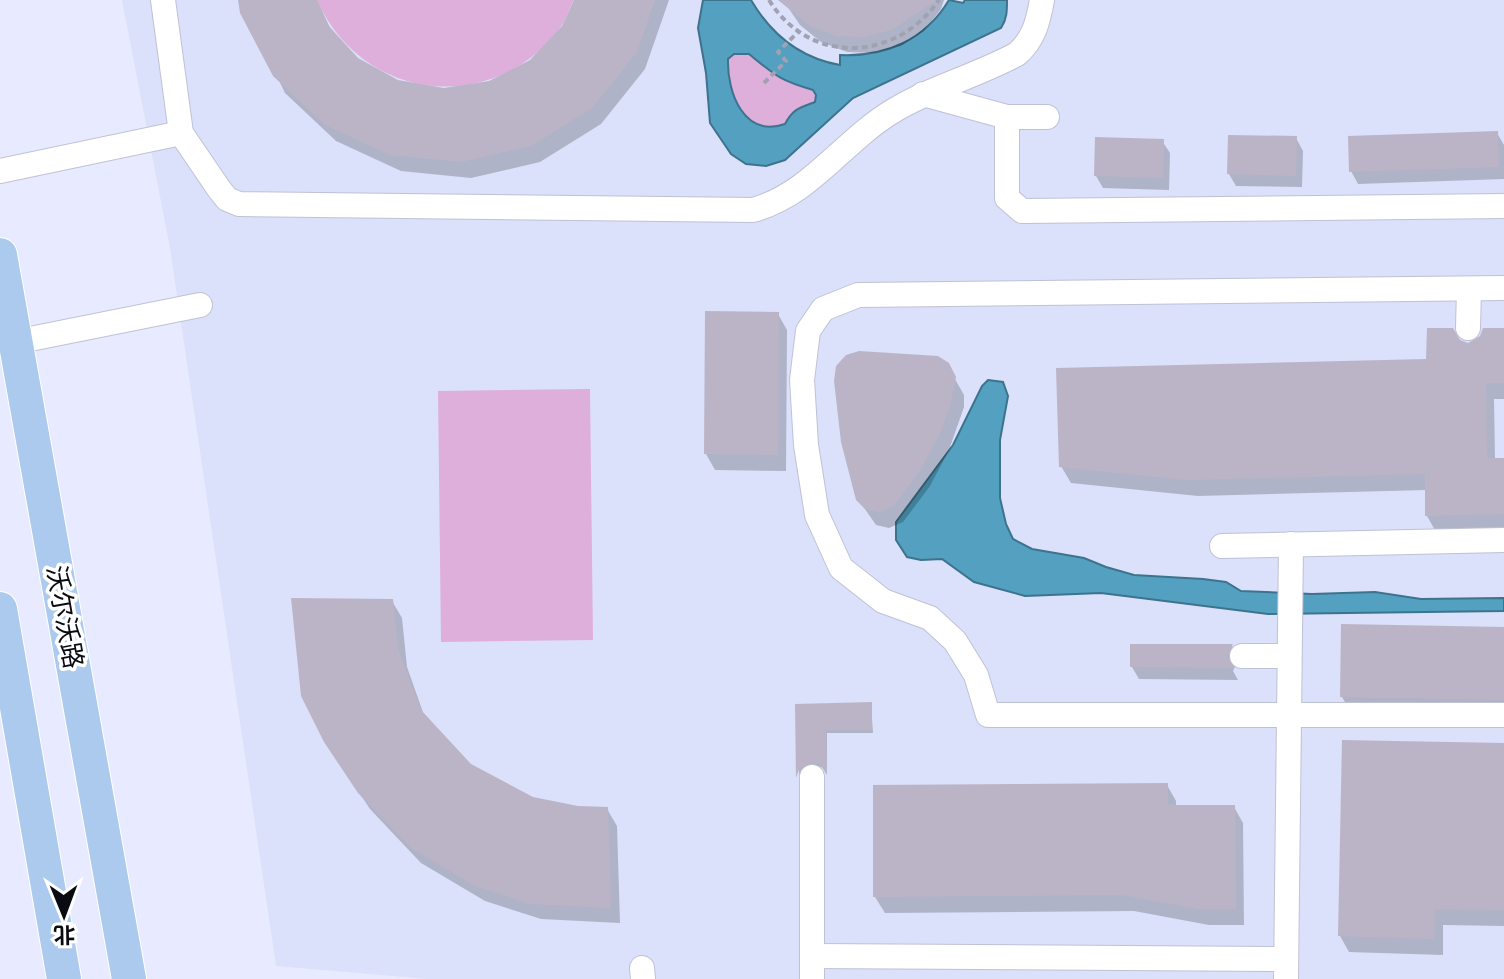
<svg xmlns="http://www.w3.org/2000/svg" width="1504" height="979" font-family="'Fira Sans','Noto Sans SC',sans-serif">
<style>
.built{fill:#dbe0fb}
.green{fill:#ddafda}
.water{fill:#53a0c1;stroke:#3d738c;stroke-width:2;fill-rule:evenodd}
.shadow{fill:#0003}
.building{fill:#bbb4c7}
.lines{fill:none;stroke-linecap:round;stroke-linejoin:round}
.minor-casing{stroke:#bfc2d5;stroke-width:26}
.highway-casing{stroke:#fff;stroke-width:36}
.path{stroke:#a0a2b2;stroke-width:4;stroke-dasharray:6 4;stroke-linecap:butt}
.minor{stroke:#fff;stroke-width:24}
.highway{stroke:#accaed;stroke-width:34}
.labels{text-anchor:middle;stroke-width:7;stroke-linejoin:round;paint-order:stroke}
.street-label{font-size:26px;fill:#0a0b11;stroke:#fff}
</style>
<rect width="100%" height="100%" fill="#e8ebff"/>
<path class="built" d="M 122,0 L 1504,0 L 1504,979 L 428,979 L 276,966 L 170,248 Z"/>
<g class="green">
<path d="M 317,0 L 574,0 C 569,9 566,20 560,28 C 493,117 362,102 317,0 Z"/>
<path d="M 733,54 L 749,54 C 776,76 778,80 813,90 L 816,95 L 815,102 L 791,113 L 785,124 C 743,138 727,93 728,59 Z"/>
<path d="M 590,389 L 593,640 L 441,642 L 438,391 Z"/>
</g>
<g class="water">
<path d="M 703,0 L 751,0 C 771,34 800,58 840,65 L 840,55 C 886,57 925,40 949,0 L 963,3 L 965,0 L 1007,0 C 1007,11 1007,19 1001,28 L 853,98 L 785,160 L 766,166 L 746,164 L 731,154 L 710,123 L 706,73 L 698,28 ZM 734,54 L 749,54 C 776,76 779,80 813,90 L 816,95 L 815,102 C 799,108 793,109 785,124 C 744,138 727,93 728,59 Z"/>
<path d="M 988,380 L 1003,382 L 1008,396 L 1000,440 L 1000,498 L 1006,524 L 1013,539 L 1032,549 L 1084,558 L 1106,567 L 1134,575 L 1203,579 L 1226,582 L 1241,591 L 1312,594 L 1375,592 L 1421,599 L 1504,598 L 1504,611 L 1268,614 L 1101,593 L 1025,596 L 974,582 L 942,559 L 921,560 L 907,557 L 896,540 L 896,522 L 953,445 L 982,386 Z"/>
</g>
<g class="shadow">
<path d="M 240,0 L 317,0 L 331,30 L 357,59 L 398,82 L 444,90 L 490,83 L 531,61 L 563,27 L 576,0 L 669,0 L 645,69 L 601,124 L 540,162 L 471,178 L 401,171 L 336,141 L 285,93 Z"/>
<path d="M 783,0 L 944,0 L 941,9 L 924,31 L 901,46 L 874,53 L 847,52 L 821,42 L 800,25 Z"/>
<path d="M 1497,133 L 1504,145 L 1504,179 L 1358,184 L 1351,171 Z"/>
<path d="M 1296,138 L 1303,151 L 1302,187 L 1236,186 L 1229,174 Z"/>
<path d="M 1162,141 L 1170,153 L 1169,190 L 1103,188 L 1096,176 Z"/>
<path d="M 778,314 L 787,330 L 786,471 L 715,470 L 706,454 Z"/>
<path d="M 1504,330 L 1504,399 L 1494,399 L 1495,460 L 1504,460 L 1504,530 L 1436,532 L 1427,516 L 1427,490 L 1198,496 L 1071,483 L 1061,466 L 1428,361 L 1459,342 L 1469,345 Z"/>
<path d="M 947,365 L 964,395 L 964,407 L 949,450 L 930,486 L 903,522 L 889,528 L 876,525 L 858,499 Z"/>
<path d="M 392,601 L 402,618 L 407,667 L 425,718 L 470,765 L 532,799 L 578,808 L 607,809 L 617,826 L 620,923 L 541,919 L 485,901 L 421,863 L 370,809 L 337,759 Z"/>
<path d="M 1504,629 L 1504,713 L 1349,709 L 1342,697 Z"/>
<path d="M 1232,646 L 1239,658 L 1233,671 L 1238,680 L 1139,679 L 1132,667 Z"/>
<path d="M 871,705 L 873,733 L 827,733 L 827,773 L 824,768 L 814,765 L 801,772 L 799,777 L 797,706 Z"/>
<path d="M 1504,745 L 1504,926 L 1443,925 L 1443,955 L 1349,952 L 1340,936 Z"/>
<path d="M 1167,785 L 1176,801 L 1176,807 L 1234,807 L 1243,823 L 1244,925 L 1209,925 L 1134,911 L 885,913 L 875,897 Z"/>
</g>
<g class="building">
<path d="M 238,0 L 317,0 L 327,24 L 358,58 L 398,80 L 444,88 L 489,81 L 530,60 L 562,26 L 574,0 L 655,0 L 637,52 L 592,108 L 531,146 L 461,162 L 390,155 L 325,125 L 273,76 L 240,13 Z"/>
<path d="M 778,0 L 937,0 L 891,30 L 864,37 L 836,36 L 810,26 Z"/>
<path d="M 1498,131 L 1499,167 L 1349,172 L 1348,136 Z"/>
<path d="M 1228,135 L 1297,136 L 1296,176 L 1227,174 Z"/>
<path d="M 1095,137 L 1164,139 L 1163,178 L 1094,176 Z"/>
<path d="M 705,311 L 779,312 L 778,455 L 704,454 Z"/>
<path d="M 1427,328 L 1453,328 L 1460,340 L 1468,343 L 1480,336 L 1483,328 L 1504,328 L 1504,383 L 1486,383 L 1487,458 L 1504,458 L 1504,514 L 1425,516 L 1425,474 L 1187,480 L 1059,467 L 1056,368 L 1426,359 Z"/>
<path d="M 859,351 L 938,356 L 949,363 L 956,377 L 950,407 L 940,433 L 921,469 L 894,506 L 879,512 L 865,509 L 856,500 L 841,442 L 834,381 L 836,366 L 846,355 Z"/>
<path d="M 291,598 L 393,599 L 398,649 L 421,710 L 471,764 L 533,797 L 578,806 L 608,807 L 611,908 L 530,904 L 473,885 L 410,847 L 358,793 L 324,742 L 301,696 Z"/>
<path d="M 1341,624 L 1504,627 L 1504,700 L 1340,697 Z"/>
<path d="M 1130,644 L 1233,644 L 1227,657 L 1234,668 L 1130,667 Z"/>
<path d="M 872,702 L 872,730 L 826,730 L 827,775 L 820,764 L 811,762 L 799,769 L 796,778 L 795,704 Z"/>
<path d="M 1342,740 L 1504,743 L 1504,910 L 1435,909 L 1434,939 L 1338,936 Z"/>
<path d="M 1168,783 L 1168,805 L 1235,805 L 1236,909 L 1198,909 L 1123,895 L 873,897 L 873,785 Z"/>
</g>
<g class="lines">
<defs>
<g id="minor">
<path d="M 163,0 L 181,133 L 219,189 L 227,199 L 239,204 L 753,210 C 811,194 843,141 893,111 C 932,87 977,76 1017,54 C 1034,39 1038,22 1042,0"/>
<path d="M 923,94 L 1007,117 L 1007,198 L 1022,211 L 1504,206"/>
<path d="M 1007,117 L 1047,117"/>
<path d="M 0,171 L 181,133"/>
<path d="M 1504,288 L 858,295 L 823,309 L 808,331 L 802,380 L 806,445 L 817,515 L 841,568 L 883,601 L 930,618 L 955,641 L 976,675 L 988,715 L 1504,715"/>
<path d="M 1468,328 L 1469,289"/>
<path d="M 15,342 L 200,305"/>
<path d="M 1222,546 L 1504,540"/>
<path d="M 1242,656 L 1289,656"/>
<path d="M 812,777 L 812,979"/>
<path d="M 812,956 L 1286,959"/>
<path d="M 642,968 L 643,979"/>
<path d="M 1286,979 L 1291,544"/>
</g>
<g id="highway">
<path d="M 0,255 L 129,979"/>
<path d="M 0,609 L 64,979"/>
</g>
</defs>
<use href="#minor" class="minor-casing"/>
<use href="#highway" class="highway-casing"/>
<g class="path">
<path d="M 769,0 C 810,66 896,62 939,0"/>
<path d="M 764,83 L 786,61 L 778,52 L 798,32"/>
</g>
<use href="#minor" class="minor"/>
<use href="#highway" class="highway"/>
</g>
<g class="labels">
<g class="street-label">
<text transform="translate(65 617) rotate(80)" y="9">沃尔沃路</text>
</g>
</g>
<g transform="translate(64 915) rotate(179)" stroke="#ffffff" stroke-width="6" paint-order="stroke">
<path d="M0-6L14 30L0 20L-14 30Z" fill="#0a0b11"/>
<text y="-12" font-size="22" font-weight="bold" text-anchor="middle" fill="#0a0b11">北</text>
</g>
</svg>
